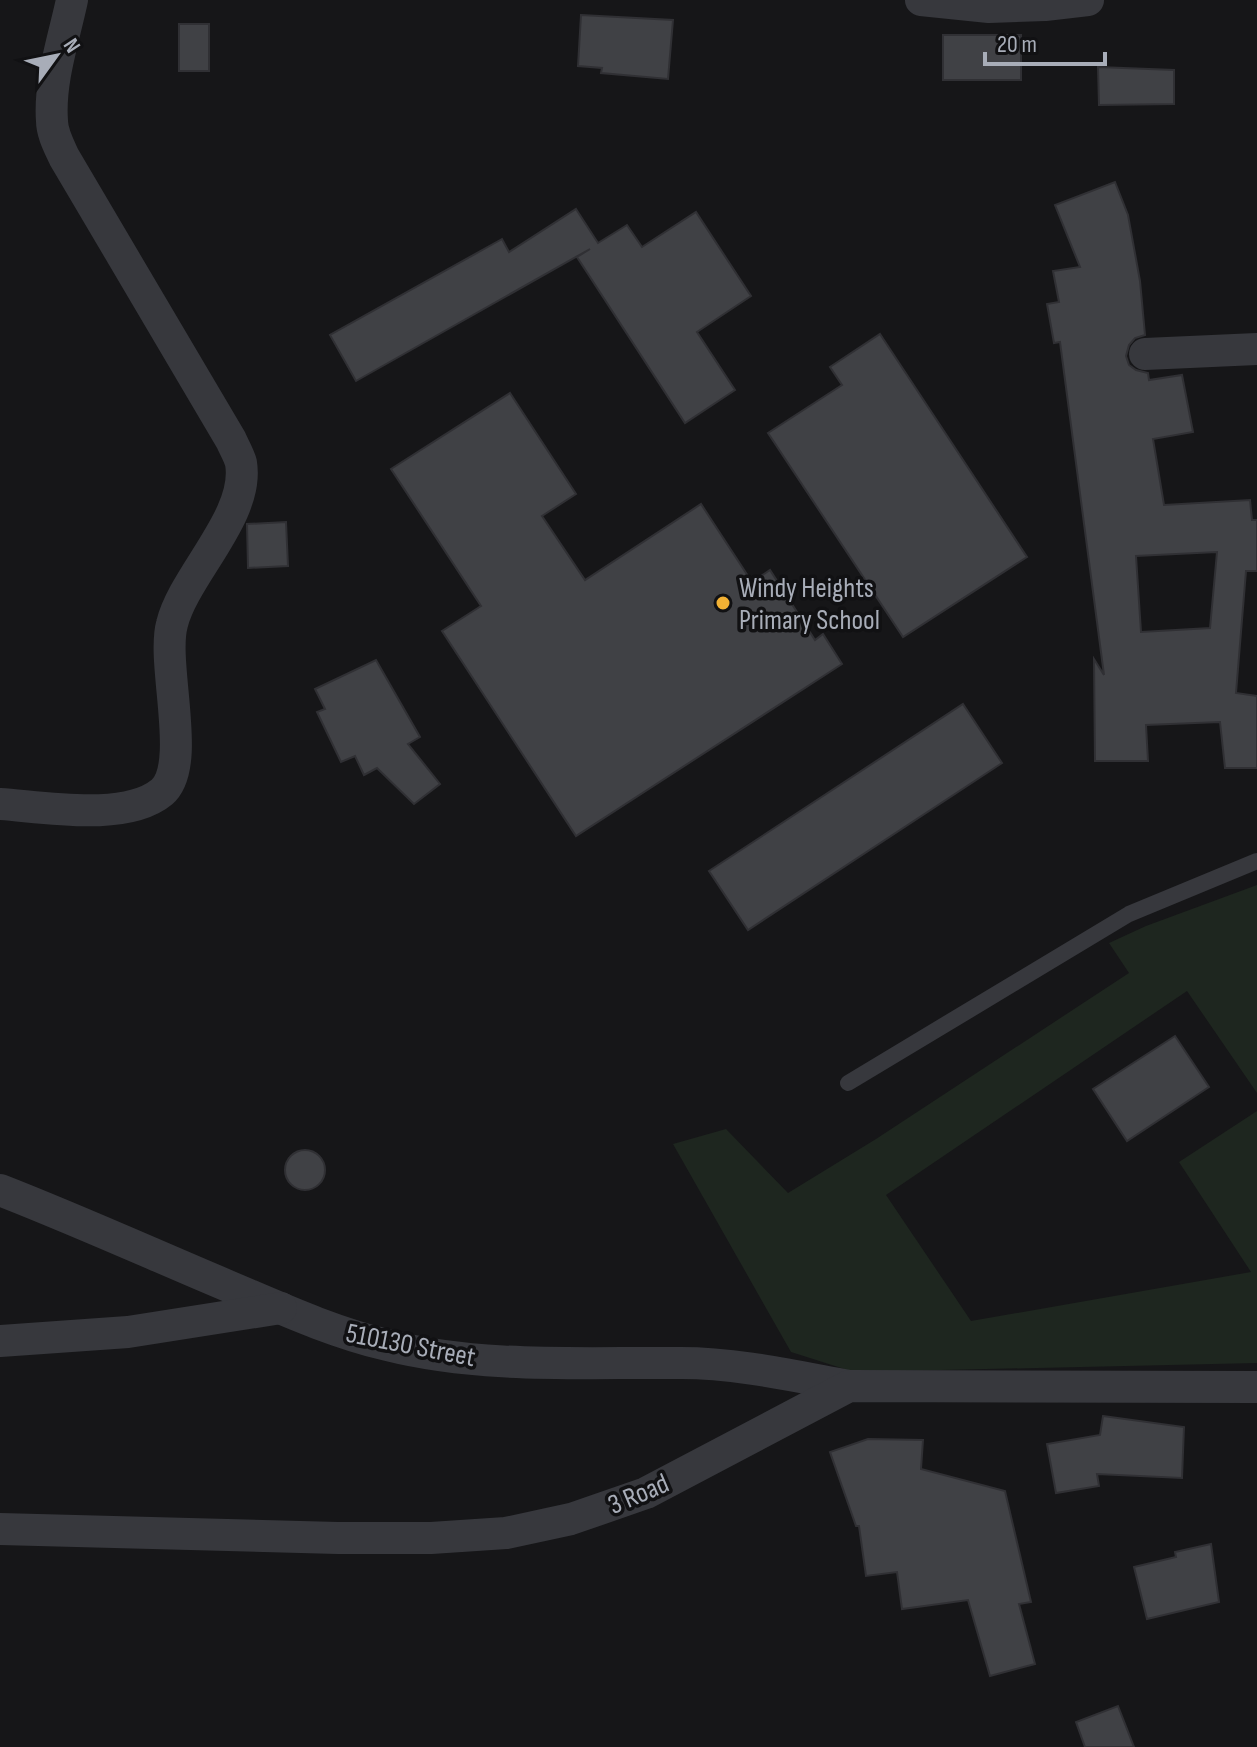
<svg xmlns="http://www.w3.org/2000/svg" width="1257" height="1747" font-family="'Sofia Sans Condensed',sans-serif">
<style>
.green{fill:#1e261f}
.building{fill:#404145;stroke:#303034;stroke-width:2;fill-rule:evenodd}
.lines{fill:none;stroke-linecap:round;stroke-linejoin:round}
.service{stroke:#37383d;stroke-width:16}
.minor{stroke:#37383d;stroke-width:32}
.poi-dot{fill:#f2b134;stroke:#111113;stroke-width:3}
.labels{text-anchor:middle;stroke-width:7;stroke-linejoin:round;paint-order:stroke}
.poi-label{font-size:28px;fill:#a8adb8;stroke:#111113;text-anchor:start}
.street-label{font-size:28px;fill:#a8adb8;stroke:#111113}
</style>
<rect width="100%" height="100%" fill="#161618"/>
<path class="green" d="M 1257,885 L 1257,1093 L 1187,991 L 886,1195 L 971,1321 L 1251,1272 L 1179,1162 L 1257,1111 L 1257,1363 L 854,1372 L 791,1352 L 673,1144 L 726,1129 L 788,1193 L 876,1139 L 1129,973 L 1109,943 L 1146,926 Z"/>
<g class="building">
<path d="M 581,15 L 673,20 L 668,79 L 601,73 L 602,68 L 578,66 Z"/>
<rect x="179" y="24" width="30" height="47"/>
<rect x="943" y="35" width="78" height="45"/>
<path d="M 1098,67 L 1174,70 L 1174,104 L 1099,105 Z"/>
<path d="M 1115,182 L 1128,215 L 1140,281 L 1145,335 L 1135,338 L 1129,345 L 1126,356 L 1129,365 L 1136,370 L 1148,373 L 1149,380 L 1182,375 L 1193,432 L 1153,439 L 1164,505 L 1250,500 L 1252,520 L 1257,520 L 1257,571 L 1246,571 L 1236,693 L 1257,696 L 1257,768 L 1225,768 L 1220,722 L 1146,725 L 1148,761 L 1095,761 L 1094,659 L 1104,675 L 1060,342 L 1054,343 L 1047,304 L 1059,302 L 1053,271 L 1080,267 L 1055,205 ZM 1217,552 L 1210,628 L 1141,632 L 1136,556 Z"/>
<path d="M 576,209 L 598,243 L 627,225 L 642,247 L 696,212 L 751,296 L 697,332 L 735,390 L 685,423 L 577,257 L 590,249 L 356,381 L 330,335 L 502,239 L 509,252 Z"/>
<path d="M 880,334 L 1027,557 L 903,637 L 768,433 L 842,385 L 830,367 Z"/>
<path d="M 510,393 L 576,494 L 542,516 L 585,580 L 701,504 L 752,582 L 770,570 L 815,640 L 823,634 L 842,664 L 576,836 L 442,631 L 481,606 L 391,469 Z"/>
<path d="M 286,522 L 288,566 L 248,568 L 247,524 Z"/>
<path d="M 376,660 L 420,737 L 408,744 L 440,784 L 414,804 L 377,768 L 364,775 L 355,756 L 341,762 L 317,712 L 325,709 L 315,689 Z"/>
<path d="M 963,704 L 1002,763 L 748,930 L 709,871 Z"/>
<path d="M 1175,1036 L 1209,1087 L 1127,1141 L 1093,1089 Z"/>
<circle cx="305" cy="1170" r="20"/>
<path d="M 1103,1416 L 1184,1427 L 1182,1478 L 1097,1474 L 1099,1486 L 1056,1493 L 1047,1444 L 1100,1435 Z"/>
<path d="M 868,1439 L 923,1440 L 921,1469 L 1005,1491 L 1031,1602 L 1019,1604 L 1035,1664 L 990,1676 L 968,1600 L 902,1609 L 897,1572 L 866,1576 L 859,1526 L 856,1526 L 830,1452 Z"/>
<path d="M 1211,1544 L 1219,1602 L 1147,1619 L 1134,1567 L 1176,1557 L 1175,1552 Z"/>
<path d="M 1118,1706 L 1134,1747 L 1085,1747 L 1076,1722 Z"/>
</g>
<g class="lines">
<path class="service" d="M 848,1083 L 1129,914 L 1257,861"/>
<g class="minor">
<path d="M 921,0 L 989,7 L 1045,5 L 1088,0"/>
<path d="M 1145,354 L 1257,349"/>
<path d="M 0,804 C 44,807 126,822 162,792 C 193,765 161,664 172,624 C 184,575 250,516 241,463 C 239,455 234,447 231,440 L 64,157 C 59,146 52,133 52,121 C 49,81 64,38 72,0"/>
<path d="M 0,1190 C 77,1220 152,1254 228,1286 C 280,1308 332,1332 387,1345 C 482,1369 584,1362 681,1363 C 737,1363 794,1376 849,1386"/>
<path d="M 0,1341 L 128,1332 L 281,1308"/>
<path d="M 0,1529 L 338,1538 L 431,1538 L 506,1533 L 571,1519 L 646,1493 L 849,1386 L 1257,1387"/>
</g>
</g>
<circle class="poi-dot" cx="723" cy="603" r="8"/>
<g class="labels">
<g class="poi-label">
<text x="739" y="597">Windy Heights<tspan x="739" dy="32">Primary School</tspan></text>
</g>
<g class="street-label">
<text transform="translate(411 1344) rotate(11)" y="10">510130 Street</text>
<text transform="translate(638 1493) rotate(-23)" y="10">3 Road</text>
</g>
</g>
<g transform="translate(56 56) rotate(57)" stroke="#111113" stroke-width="6" paint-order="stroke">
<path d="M0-6L14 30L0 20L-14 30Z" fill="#a8adb8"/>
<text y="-12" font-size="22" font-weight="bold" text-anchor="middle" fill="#a8adb8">N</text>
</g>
<path d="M985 52v12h120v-12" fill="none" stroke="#a8adb8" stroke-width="4"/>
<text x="997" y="52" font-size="24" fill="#a8adb8" stroke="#111113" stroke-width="6" paint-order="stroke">20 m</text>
</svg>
